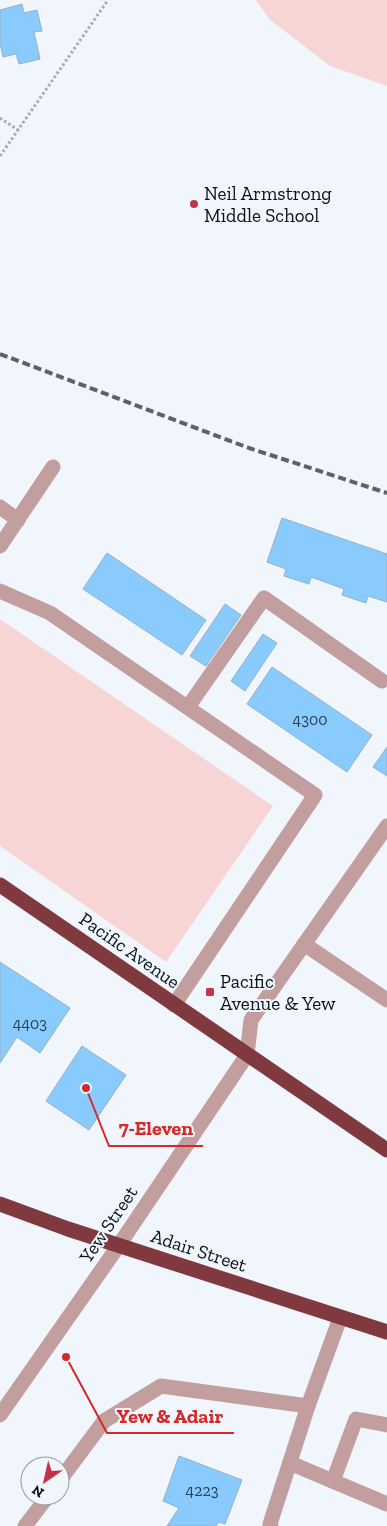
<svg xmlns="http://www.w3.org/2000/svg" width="387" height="1526" font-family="'Zilla Slab',serif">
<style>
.green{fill:#f7d5d5}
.building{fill:#8acbfe;stroke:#95b0c6}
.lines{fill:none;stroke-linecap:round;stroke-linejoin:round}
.path{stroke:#a5acb2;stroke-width:3;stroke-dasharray:2.5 2.5;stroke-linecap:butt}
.minor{stroke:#c39e9e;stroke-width:15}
.highway{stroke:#80393e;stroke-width:15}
.rail{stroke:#5a6369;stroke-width:4;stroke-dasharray:8 4;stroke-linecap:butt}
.poi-dot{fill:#c33348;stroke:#f0f6fb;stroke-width:2}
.labels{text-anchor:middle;stroke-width:4;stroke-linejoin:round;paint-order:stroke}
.number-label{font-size:16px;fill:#284053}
.poi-label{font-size:19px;fill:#08121a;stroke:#f0f6fb;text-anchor:start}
.street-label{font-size:19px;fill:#08121a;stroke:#f0f6fb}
.leader{fill:none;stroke:#d62828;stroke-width:2}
.callout-dot{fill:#d62828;stroke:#f0f6fb;stroke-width:2}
.callout-label{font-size:20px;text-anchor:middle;font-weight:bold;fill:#d62828;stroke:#f0f6fb;stroke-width:4;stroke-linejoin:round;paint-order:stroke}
</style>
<rect width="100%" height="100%" fill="#f0f6fb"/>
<g class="green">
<path d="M 256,0 L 387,0 L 387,86 L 330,66 L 269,19 Z"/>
<path d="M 0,619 L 273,806 L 166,962 L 0,846 Z"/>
</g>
<g class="building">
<path d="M 22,4 L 24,13 L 37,10 L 42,31 L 34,32 L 40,59 L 19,64 L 16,54 L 3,57 L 0,43 L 0,10 Z"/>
<path d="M 282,518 L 387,554 L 387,602 L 368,596 L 366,603 L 342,595 L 344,589 L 311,577 L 309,584 L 284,576 L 286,569 L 267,562 Z"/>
<path d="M 107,553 L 206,620 L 182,655 L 83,589 Z"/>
<path d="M 225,604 L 241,615 L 206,666 L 190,656 Z"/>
<path d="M 263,634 L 277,643 L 245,691 L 231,681 Z"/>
<path d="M 272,667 L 372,735 L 347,772 L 247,704 Z"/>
<path d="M 387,747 L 387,776 L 373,767 Z"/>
<path d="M 0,962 L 70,1008 L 40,1053 L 17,1037 L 0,1063 Z"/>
<path d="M 82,1046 L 126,1075 L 89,1130 L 46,1101 Z"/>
<path d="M 179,1456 L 242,1480 L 225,1524 L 219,1522 L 216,1526 L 167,1526 L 179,1508 L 163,1501 Z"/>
</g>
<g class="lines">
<g class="path">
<path d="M 0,118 L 18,130"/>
<path d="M 0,156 L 108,0"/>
</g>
<g class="minor">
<path d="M 0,507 L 18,520"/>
<path d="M 0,546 L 53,467"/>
<path d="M 0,591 L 50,613 L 315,795 L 174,1005"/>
<path d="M 188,707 L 264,598 L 382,681"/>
<path d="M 304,944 L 387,1000"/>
<path d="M 0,1415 L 119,1245 L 247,1055 L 251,1020 L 387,826"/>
<path d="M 290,1463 L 387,1504"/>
<path d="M 60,1480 L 104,1421 L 161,1386 L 308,1406"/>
<path d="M 333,1481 L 356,1419 L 387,1425"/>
<path d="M 25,1526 L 48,1496"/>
<path d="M 271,1526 L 270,1524 L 308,1406 L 340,1318"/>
</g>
<g class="highway">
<path d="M 0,885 L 387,1150"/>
<path d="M 0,1204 L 68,1229 L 387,1332"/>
</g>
<path class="rail" d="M 0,354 L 249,448 L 387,493"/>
</g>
<g class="poi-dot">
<circle cx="194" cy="204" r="5"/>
<rect x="205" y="987" width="10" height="10" rx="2.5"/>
</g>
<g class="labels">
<g class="number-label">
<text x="310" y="725">4300</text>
<text x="30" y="1029">4403</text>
<text x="202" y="1496">4223</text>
</g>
<g class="poi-label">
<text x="204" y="200">Neil Armstrong<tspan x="204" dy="22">Middle School</tspan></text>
<text x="220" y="988">Pacific<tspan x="220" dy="22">Avenue &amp; Yew</tspan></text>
</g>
<g class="street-label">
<text transform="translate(130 950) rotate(35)" y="7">Pacific Avenue</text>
<text transform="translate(108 1224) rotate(-56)" y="7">Yew Street</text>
<text transform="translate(199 1250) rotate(18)" y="7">Adair Street</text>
</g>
</g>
<path class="leader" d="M86 1088L109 1146H203M66 1357L107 1433H234"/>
<g class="callout-dot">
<circle cx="86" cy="1088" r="5"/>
<circle cx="66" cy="1357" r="5"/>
</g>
<g class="callout-label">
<text x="156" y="1135">7-Eleven</text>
<text x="170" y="1423">Yew &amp; Adair</text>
</g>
<g transform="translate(45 1481) rotate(214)"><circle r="24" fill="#f0f6fb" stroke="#939ba1"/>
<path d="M0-4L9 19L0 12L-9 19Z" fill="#c33348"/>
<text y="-8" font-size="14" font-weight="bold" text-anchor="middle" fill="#08121a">N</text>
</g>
</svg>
